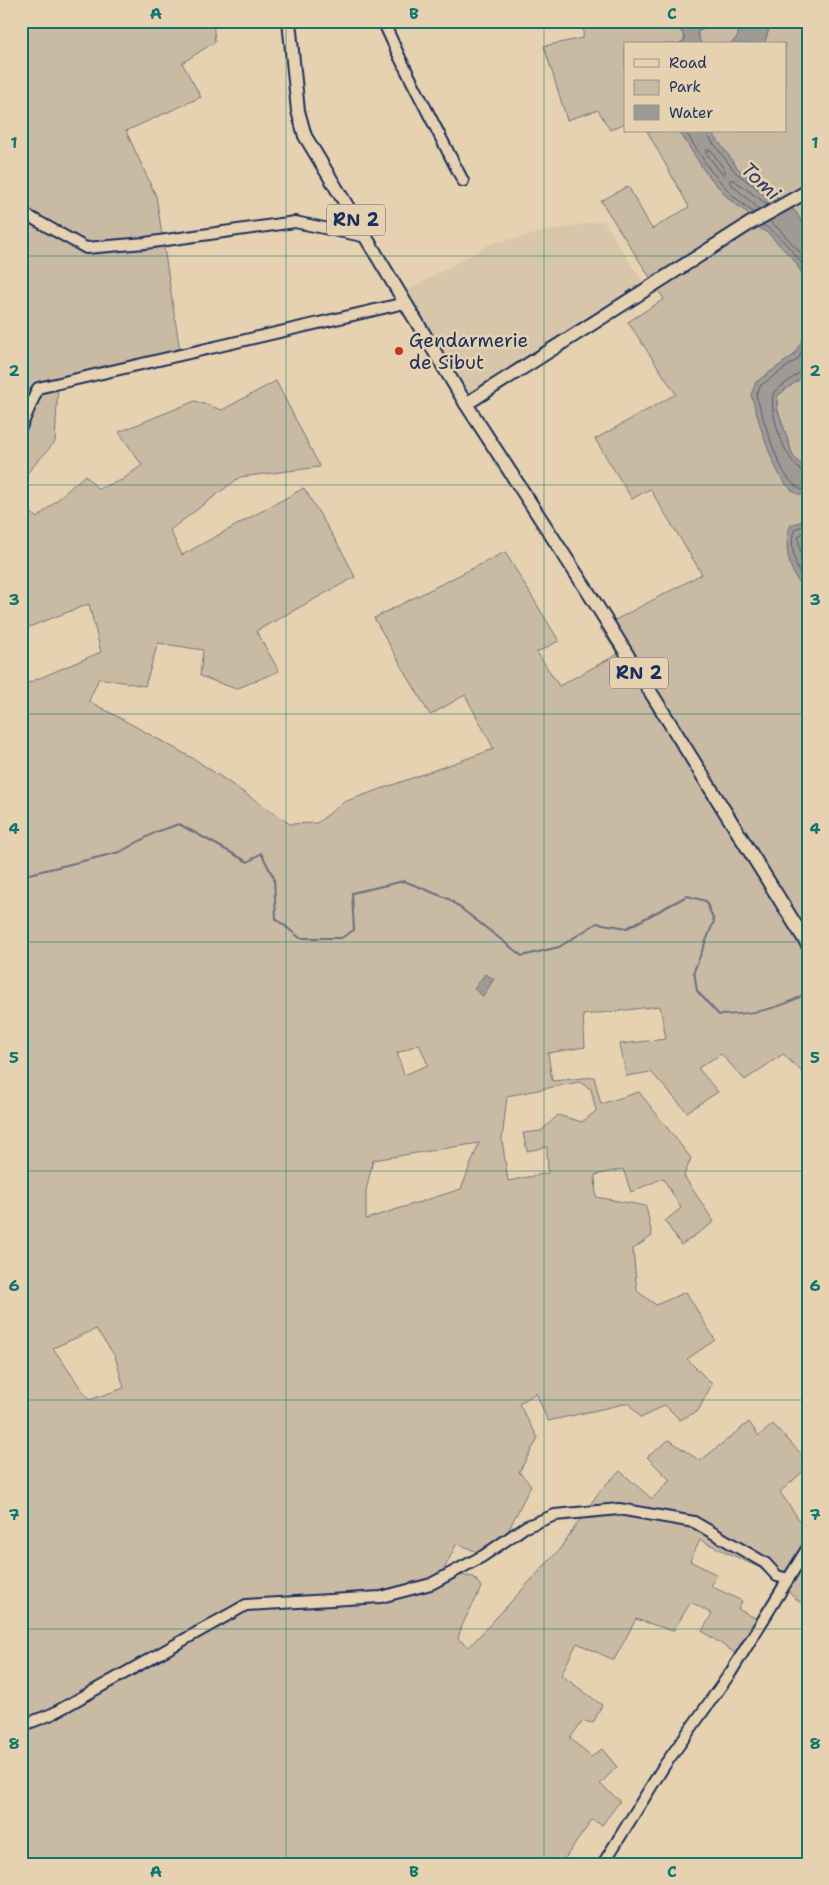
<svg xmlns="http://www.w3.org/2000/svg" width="829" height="1885" font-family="'Shantell Sans',sans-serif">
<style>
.built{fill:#d7c6aa}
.green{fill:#c9baa4;stroke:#727481;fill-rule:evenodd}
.water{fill:#a09a94;stroke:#6b6f7e}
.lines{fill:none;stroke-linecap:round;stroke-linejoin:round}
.shore{stroke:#505a74;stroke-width:1}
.stream{stroke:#6b6f7e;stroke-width:2}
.minor-casing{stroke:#1b2f5e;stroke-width:14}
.major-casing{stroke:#1b2f5e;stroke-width:16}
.minor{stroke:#e6d2b0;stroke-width:10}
.major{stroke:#e6d2b0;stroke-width:12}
.grid{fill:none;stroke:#0f766e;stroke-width:1;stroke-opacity:0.55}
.poi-dot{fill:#c8321e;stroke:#e6d2b0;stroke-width:2}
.labels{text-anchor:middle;stroke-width:5;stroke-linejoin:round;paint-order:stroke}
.shield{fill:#e6d2b0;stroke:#586077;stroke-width:1}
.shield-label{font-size:18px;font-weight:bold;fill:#1b2f5e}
.poi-label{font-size:19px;fill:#1b2f5e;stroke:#e6d2b0;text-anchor:start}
.water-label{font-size:20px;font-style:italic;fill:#2f3f66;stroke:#e6d2b0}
.neatline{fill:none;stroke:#0f766e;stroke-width:2}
.grid-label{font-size:16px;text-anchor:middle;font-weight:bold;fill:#0f766e}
</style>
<rect width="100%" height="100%" fill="#e6d2b0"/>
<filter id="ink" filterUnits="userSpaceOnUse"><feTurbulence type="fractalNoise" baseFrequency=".02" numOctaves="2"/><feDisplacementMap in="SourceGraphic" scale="10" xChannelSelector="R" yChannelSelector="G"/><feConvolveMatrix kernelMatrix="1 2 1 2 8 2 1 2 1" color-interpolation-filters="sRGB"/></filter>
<g filter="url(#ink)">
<path class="built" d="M 603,220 L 645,286 L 465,400 L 405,292 L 492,243 Z"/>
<g class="green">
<path d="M 21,21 L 213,21 L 215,42 L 182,63 L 201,97 L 126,131 L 156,196 L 180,351 L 58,383 L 55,442 L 21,480 Z"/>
<path d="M 584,21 L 663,21 L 682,32 L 685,40 L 678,44 L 625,44 L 625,123 L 610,130 L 598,110 L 567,120 L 544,46 L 583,38 Z"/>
<path d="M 721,21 L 736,21 L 739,26 L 738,36 L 731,44 L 701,44 L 697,32 Z"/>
<path d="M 768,21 L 808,21 L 808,232 L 795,211 L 738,169 L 711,131 L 785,131 L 785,44 L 764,44 L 769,29 Z"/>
<path d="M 647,131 L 679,131 L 706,173 L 730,200 L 748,213 L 758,227 L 769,234 L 794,260 L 808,283 L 808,330 L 794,355 L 756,382 C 764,416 768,488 808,496 L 808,519 L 791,525 L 801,586 L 808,589 L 808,1073 L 805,1075 L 783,1054 L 745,1080 L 721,1054 L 698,1068 L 718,1092 L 687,1112 L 651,1072 L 626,1076 L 620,1044 L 666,1039 L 660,1006 L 583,1015 L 585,1047 L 548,1053 L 552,1081 L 594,1077 L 601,1104 L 639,1092 L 691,1158 L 684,1176 L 714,1222 L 681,1245 L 665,1221 L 681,1208 L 663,1178 L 631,1192 L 623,1169 L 595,1175 L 596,1197 L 646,1206 L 652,1236 L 633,1249 L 637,1291 L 656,1305 L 686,1292 L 715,1340 L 687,1359 L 712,1384 L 698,1411 L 680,1420 L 665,1405 L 641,1418 L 628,1403 L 548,1421 L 536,1393 L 519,1404 L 538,1438 L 519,1472 L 531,1485 L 508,1531 L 483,1555 L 457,1543 L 442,1573 L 474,1577 L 481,1587 C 474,1606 462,1619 458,1639 L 469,1647 L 559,1550 L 601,1489 L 620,1471 L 652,1499 L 670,1480 L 647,1457 L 669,1440 L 700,1461 L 749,1422 L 759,1436 L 773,1424 L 808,1461 L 808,1467 L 780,1492 L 800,1521 L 808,1516 L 808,1609 L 760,1568 L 700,1540 L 690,1561 L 717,1575 L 711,1586 L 742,1601 L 738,1609 L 763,1622 L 738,1655 L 702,1631 L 712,1614 L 691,1602 L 673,1631 L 636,1619 L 614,1660 L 577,1643 L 561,1675 L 602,1705 L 593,1723 L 583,1721 L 570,1738 L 591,1757 L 602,1749 L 617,1767 L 600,1784 L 620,1801 L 602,1825 L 592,1820 L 561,1864 L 21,1864 L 21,686 L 101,652 L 89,604 L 21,630 L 21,504 L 37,518 L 85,475 L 98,489 L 122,480 L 142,465 L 119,432 L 195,401 L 222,410 L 276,381 L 320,467 L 240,477 L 170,530 L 182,555 L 304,488 L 343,553 L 355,577 L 256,631 L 279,671 L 236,689 L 200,676 L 203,650 L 158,643 L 145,686 L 99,678 L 89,701 L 196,760 L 290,824 L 317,823 L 344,802 L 494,749 L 465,695 L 430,715 L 374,618 L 505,552 L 559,641 L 537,652 L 559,686 L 618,654 L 600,628 L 702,574 L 650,489 L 632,499 L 595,439 L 676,394 L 628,322 L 664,299 L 601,201 L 628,186 L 652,229 L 689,207 ZM 419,1044 L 428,1065 L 404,1075 L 397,1053 ZM 579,1082 L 591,1089 L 596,1111 L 582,1122 L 558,1115 L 541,1131 L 523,1133 L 527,1151 L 547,1147 L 548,1173 L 508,1181 L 502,1140 L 507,1096 ZM 479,1143 L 461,1189 L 366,1219 L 366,1191 L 373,1160 ZM 96,1329 L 115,1356 L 124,1388 L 89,1400 L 53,1348 Z"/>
<path d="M 808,373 L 808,468 L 804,468 L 793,456 L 777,407 L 777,396 Z"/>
</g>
<g class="water">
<path d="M 663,21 L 721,21 L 697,32 L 701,44 L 678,44 L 685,40 L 682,32 Z"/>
<path d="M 736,21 L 768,21 L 769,29 L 764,44 L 731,44 L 738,36 L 739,26 Z"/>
<path d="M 679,131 L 711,131 L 738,169 L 795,211 L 808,232 L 808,283 L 794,260 L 769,234 L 758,227 L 748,213 L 730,200 L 706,173 Z"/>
<path d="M 808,330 L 808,373 L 777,396 L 777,408 L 793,456 L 804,468 L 808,468 L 807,496 C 804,495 799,495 796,493 C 773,481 759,419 751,395 L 756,382 L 794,355 Z"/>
<path d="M 808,519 L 808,589 C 789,581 782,542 791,525 Z"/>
<path d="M 485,974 L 494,979 L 483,996 L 474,989 Z"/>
</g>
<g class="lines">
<g class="shore">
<path d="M 685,131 L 710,170 L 733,196 L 754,213"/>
<path d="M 707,131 L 708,136 L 735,172 L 774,201"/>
<path d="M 707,150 L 711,150 L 725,171 L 725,174 L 722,174 L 706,153 Z"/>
<path d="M 760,210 L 730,183 L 730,180 L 734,180 L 768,205"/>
<path d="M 769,221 L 777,227 L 808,261"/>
<path d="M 763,225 C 782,236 796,255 808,273"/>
<path d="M 808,340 L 798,359 L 761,385 L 756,395 C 764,418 777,474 797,487 C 800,490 804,490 808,491"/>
<path d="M 808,369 L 803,370 L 774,392 C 766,407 788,473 808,473"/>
<path d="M 808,524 L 795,529 C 788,539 796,578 808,584"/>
<path d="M 808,531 L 798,536 L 803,568 L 808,576"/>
</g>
<path class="stream" d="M 21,876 L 120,852 L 156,832 L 179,824 L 248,862 L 261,853 L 274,878 L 276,919 L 300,938 L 341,938 L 354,930 L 352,893 L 404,881 L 449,899 L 522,956 L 559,947 L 597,923 L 627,928 L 687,896 L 706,901 L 714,921 L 694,971 L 697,991 L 719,1015 C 751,1014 780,1010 808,992"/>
<defs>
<g id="minor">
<path d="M 383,21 L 400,58 L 463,181"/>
<path d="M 21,212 L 86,248 L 145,243 L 295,222 L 367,237"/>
<path d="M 21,427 L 38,388 L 405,303"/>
<path d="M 21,1726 L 52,1714 L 246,1605 L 381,1597 L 431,1584 L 483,1556 L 525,1527 L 555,1515 L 619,1509 L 694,1522 L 765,1563 L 777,1576 L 788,1579"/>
<path d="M 603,1864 L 664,1766 L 731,1672 L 808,1547"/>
</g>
<g id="major">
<path d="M 289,21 L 298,111 L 305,136 L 466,404 L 592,598 L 808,945"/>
<path d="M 466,404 L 749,224 L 808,191"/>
</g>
</defs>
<use href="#minor" class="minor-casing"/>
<use href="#major" class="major-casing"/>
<use href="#minor" class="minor"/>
<use href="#major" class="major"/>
</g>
</g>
<path class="grid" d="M 286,21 L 286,1864M 544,21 L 544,1864M 21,256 L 808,256M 21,485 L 808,485M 21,714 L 808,714M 21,942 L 808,942M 21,1171 L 808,1171M 21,1400 L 808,1400M 21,1629 L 808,1629"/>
<circle class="poi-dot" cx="399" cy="351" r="5"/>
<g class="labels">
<g class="shield">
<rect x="327" y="204.5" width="58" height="31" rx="4"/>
<rect x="610" y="657.5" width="58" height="31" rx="4"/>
</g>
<g class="shield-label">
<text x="356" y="226">RN 2</text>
<text x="639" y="679">RN 2</text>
</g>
<g class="poi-label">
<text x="409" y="347">Gendarmerie<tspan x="409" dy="22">de Sibut</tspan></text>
</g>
<g class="water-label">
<text transform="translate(761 181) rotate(43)" y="7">Tomi</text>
</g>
</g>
<rect width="829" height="1885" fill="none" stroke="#e6d2b0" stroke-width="55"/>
<rect x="624" y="42" width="162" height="90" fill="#e6d2b0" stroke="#95918f"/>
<rect x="634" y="59" width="25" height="8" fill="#e6d2b0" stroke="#95918f"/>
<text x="669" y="68" font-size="15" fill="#1b2f5e">Road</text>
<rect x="634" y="80" width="25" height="15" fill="#c9baa4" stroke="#95918f"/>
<text x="669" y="92" font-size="15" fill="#1b2f5e">Park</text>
<rect x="634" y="105" width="25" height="15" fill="#a09a94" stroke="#95918f"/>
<text x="669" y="118" font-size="15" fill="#1b2f5e">Water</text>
<rect x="28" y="28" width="774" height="1830" class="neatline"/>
<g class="grid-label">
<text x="156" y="19">A</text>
<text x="414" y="19">B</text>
<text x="672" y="19">C</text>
<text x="14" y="148">1</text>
<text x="815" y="148">1</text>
<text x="14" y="376">2</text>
<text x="815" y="376">2</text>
<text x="14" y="605">3</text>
<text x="815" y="605">3</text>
<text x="14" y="834">4</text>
<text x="815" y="834">4</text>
<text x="14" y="1063">5</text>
<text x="815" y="1063">5</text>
<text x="14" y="1291">6</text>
<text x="815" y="1291">6</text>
<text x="14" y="1520">7</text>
<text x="815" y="1520">7</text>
<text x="14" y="1749">8</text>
<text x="815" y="1749">8</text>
<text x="156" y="1877">A</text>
<text x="414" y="1877">B</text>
<text x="672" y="1877">C</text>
</g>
</svg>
